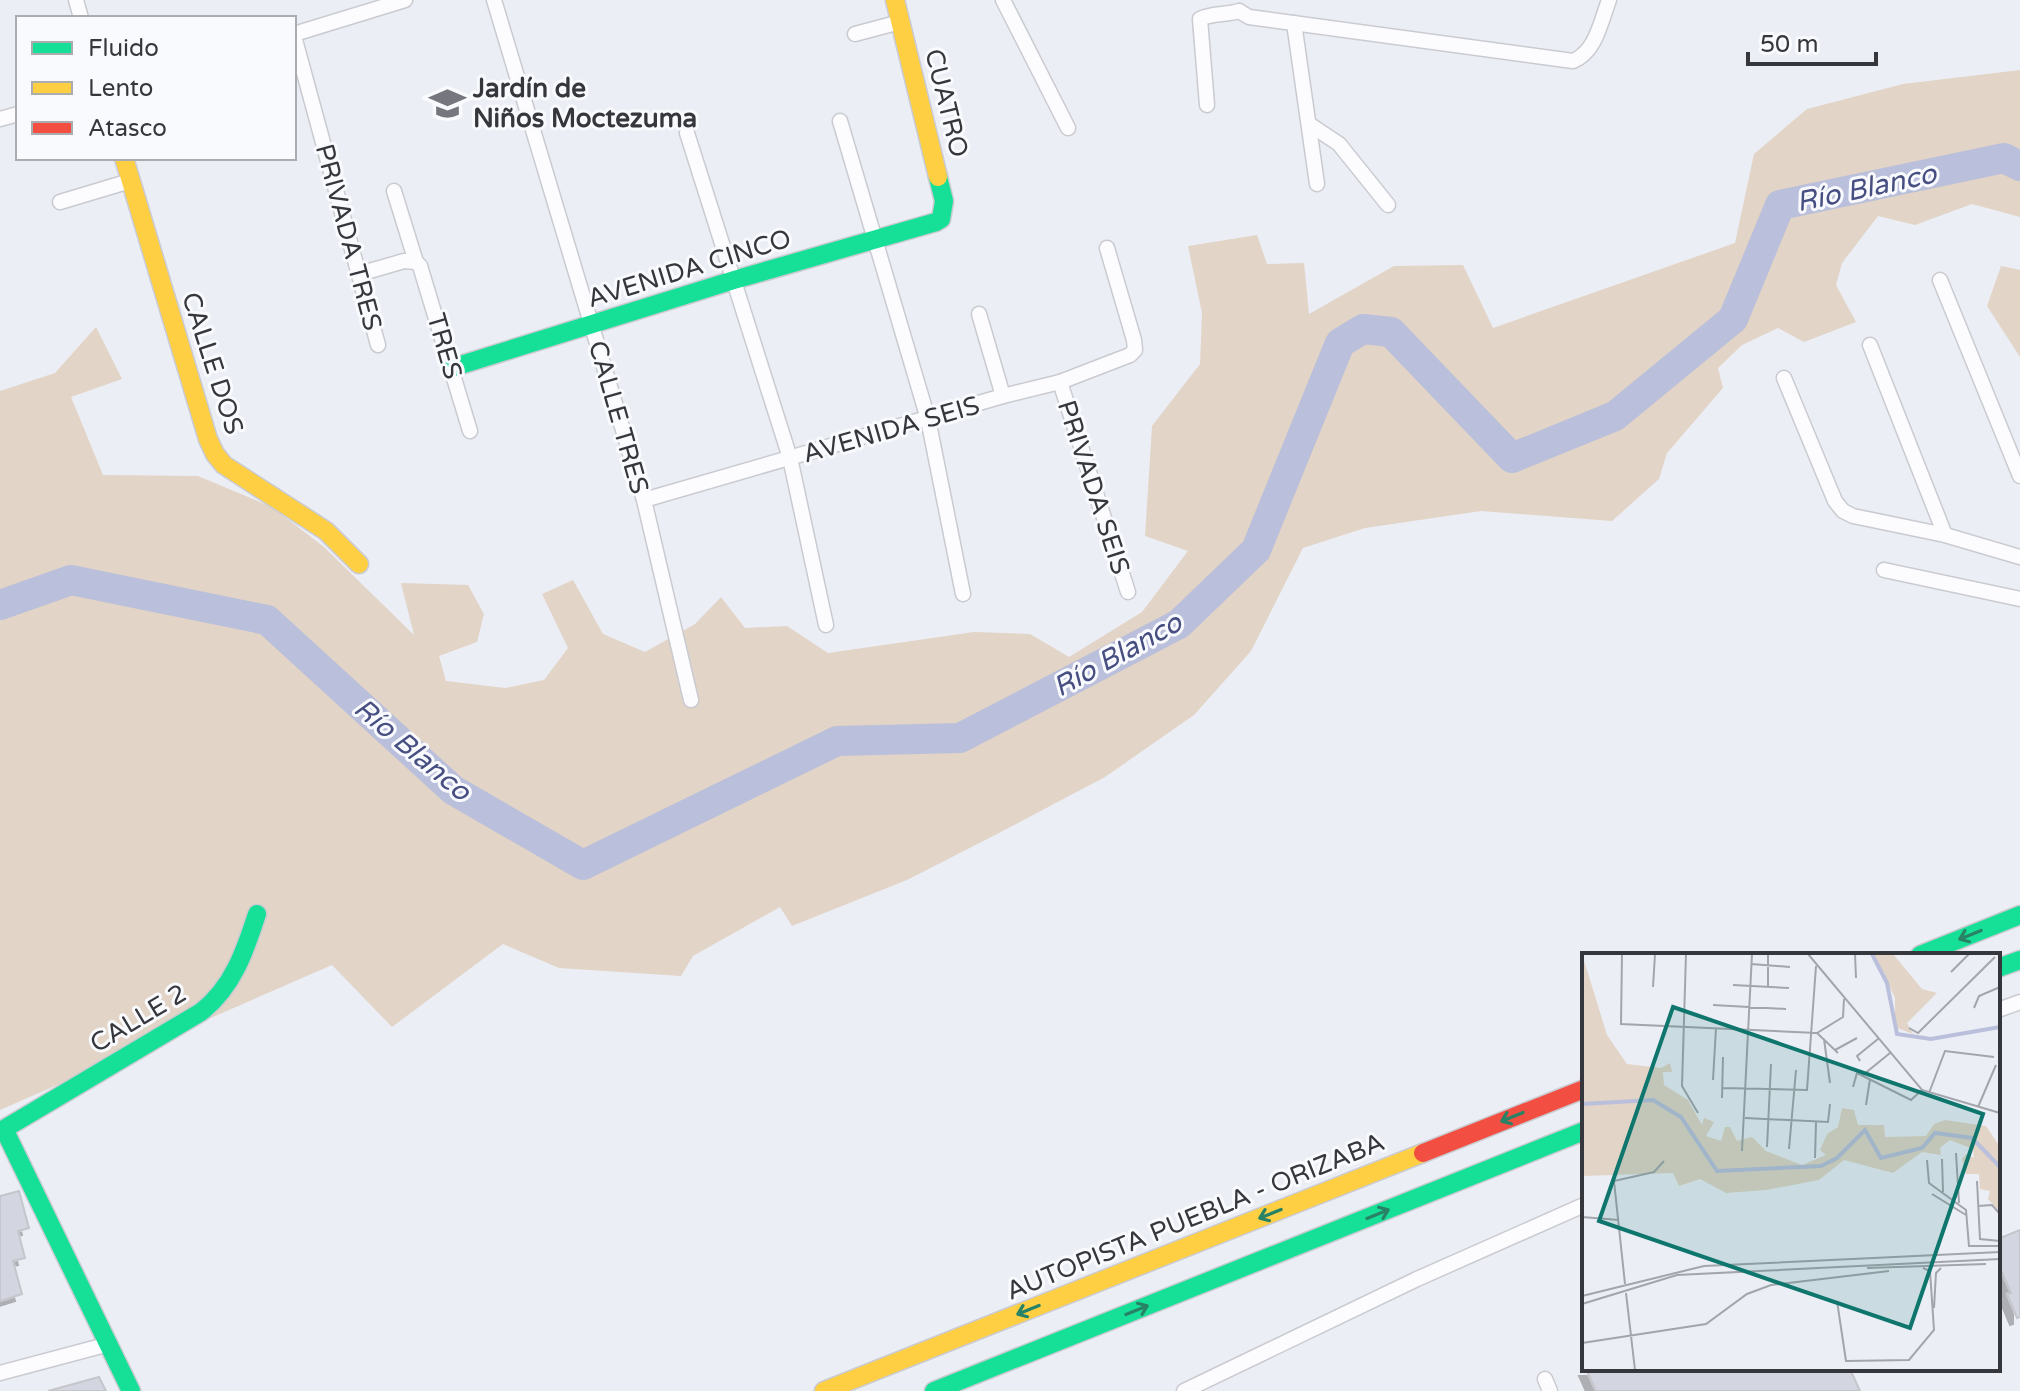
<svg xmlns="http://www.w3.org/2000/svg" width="2020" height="1391" font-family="'Varela Round',sans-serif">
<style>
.green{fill:#e2d4c6}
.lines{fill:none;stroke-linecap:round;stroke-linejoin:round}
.river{stroke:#babfdb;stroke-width:30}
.building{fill:#d3d6e0;stroke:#c4c6cc;stroke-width:2;filter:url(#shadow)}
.street-casing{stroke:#cacbd1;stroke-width:17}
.fast-casing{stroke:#cacbd1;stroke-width:21}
.slow-casing{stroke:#cacbd1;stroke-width:21}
.jam-casing{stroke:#cacbd1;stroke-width:21}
.street{stroke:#fcfcfe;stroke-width:14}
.fast{stroke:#16e098;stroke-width:18}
.slow{stroke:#ffcf43;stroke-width:18}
.jam{stroke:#f24e42;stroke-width:18}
.oneway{stroke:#288366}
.labels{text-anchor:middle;stroke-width:6;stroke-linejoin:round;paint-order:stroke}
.poi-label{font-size:26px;font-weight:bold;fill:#36373d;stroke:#f9fafd;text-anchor:start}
.street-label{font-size:26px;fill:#36373d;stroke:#f9fafd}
.water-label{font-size:28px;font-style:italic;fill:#474f82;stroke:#f9fafd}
.inset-river{fill:none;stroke:#babfdb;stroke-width:4}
.inset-road{fill:none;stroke:#a3a5ac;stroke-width:2}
.view{fill:#0f766e;fill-opacity:0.15;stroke:#0f766e;stroke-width:4}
.inset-edge{fill:none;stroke:#36373d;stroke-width:4}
</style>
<defs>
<filter id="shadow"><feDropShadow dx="-7" dy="7" stdDeviation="0" flood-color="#0004"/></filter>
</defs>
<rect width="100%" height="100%" fill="#eceef6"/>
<g class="green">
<path d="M 2020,70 L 2020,217 L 1972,204 L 1915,225 L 1878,216 L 1842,263 L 1836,285 L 1856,322 L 1804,342 L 1778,328 L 1742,345 L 1718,368 L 1723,388 L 1667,453 L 1659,479 L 1612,521 L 1481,511 L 1365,528 L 1303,548 L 1251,651 L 1194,715 L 1105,777 L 997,834 L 907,880 L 792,926 L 780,907 L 693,956 L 681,976 L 559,968 L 503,944 L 392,1027 L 332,965 L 0,1110 L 0,391 L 55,373 L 96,327 L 122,379 L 71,397 L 103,475 L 198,476 L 272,507 L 324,547 L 414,635 L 401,583 L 468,585 L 484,614 L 477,642 L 439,656 L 446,681 L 505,688 L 544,680 L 568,648 L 542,594 L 573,580 L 603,634 L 645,652 L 695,624 L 721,597 L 745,628 L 787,626 L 828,653 L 974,632 L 1030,634 L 1069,657 L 1142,612 L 1188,551 L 1145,536 L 1152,426 L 1200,364 L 1202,313 L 1188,246 L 1257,235 L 1267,264 L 1304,263 L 1309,314 L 1394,266 L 1463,265 L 1493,328 L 1735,243 L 1754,154 L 1807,109 L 1903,84 Z"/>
<path d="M 2001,266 L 2020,270 L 2020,357 L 1987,306 Z"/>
</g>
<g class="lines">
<path class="river" d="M 0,605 L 71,580 L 267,620 L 453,790 L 583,865 L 837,741 L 960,738 L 1179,624 L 1256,550 L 1340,343 L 1363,329 L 1391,332 L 1512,458 L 1615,416 L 1733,319 L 1780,205 L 2004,158 L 2020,166"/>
</g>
<g class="building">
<path d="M 19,1191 L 29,1228 L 18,1231 L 25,1258 L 13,1261 L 22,1294 L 0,1301 L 0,1196 Z"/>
<path d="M 2020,1230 L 2020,1317 L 2017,1318 L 2007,1294 L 2011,1293 L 2002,1272 L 1998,1274 L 1998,1239 Z"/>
<path d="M 1586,1369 L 1850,1369 L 1860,1391 L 1596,1391 Z"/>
<path d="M 99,1377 L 106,1391 L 48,1391 Z"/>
</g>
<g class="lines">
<defs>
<g id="street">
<path d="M 76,0 L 81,18"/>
<path d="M 494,0 L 644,500 L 691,700"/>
<path d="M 1003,0 L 1068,128"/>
<path d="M 1239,11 L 1249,17 L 1573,61 C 1596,52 1601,21 1609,0"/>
<path d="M 1294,23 L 1317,184"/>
<path d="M 294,34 L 405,0"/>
<path d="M 855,34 L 900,22"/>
<path d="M 294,36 L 378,345"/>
<path d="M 1207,105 L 1200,19 C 1210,13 1227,15 1239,11"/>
<path d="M 0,119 L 18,114"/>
<path d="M 840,121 L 928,419 L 963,594"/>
<path d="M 1309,124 L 1339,144 L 1388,205"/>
<path d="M 687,133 L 790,458 L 826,625"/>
<path d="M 394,191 L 416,262 L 420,266 L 470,431"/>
<path d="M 60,202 L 130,181"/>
<path d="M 359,274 L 404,261 L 416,262"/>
<path d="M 1940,280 L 2020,476"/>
<path d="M 979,314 L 1003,396"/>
<path d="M 1870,345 L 1945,535"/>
<path d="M 1784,378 L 1835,501 L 1843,511 L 1853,516 L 1945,535 L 2020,557"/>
<path d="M 1060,382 L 1128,592"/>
<path d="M 644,500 L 1003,396 L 1060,382 L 1130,355 L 1135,350 L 1134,340 L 1107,248"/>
<path d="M 1884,570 L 2020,599"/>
<path d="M 1998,1010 L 2020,1002"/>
<path d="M 0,1373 L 109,1344"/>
<path d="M 1545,1379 L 1550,1391"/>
<path d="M 1184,1391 L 1417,1279 L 1584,1205"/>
</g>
<g id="fast">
<path d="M 451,368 L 734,280 L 936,222 L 941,219 L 944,201 L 938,177"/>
<path d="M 1920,955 L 2020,915"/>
<path d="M 1998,968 L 2020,960"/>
<path d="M 131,1391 L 4,1129 L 201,1012 C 233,987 245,951 257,914"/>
<path d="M 934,1391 L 1584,1131"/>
</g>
<g id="slow">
<path d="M 895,0 L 938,177"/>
<path d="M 124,158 L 208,439 L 215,454 L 224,465 L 326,531 L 359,564"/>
<path d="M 824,1391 L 1423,1153"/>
</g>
<path id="jam" d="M 1423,1153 L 1584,1089"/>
</defs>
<use href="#street" class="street-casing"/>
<use href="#fast" class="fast-casing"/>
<use href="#slow" class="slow-casing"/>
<use href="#jam" class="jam-casing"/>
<use href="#street" class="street"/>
<use href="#fast" class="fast"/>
<use href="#slow" class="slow"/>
<use href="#jam" class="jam"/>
</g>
<defs><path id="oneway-shaft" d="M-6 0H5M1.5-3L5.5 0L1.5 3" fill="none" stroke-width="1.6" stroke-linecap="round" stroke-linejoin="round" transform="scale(2)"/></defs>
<g class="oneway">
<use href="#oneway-shaft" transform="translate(1970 935) rotate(158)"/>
<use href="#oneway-shaft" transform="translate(1512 1117) rotate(158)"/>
<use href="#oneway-shaft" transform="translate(1270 1214) rotate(158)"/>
<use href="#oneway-shaft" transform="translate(1378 1214) rotate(-22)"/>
<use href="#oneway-shaft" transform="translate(1028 1310) rotate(158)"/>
<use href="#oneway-shaft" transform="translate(1137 1310) rotate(-22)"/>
</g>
<defs>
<symbol id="school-bare" viewBox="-9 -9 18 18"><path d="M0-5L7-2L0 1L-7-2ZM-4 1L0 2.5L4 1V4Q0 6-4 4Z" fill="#76777e" stroke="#f9fafd" stroke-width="2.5" paint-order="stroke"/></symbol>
</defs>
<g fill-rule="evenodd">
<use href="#school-bare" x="422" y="78" width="51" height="51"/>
</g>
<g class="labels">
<g class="poi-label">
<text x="473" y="97">Jardín de<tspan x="473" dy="30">Niños Moctezuma</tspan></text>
</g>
<g class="street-label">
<text transform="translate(947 103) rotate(76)" y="9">CUATRO</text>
<text transform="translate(349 237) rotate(75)" y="9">PRIVADA TRES</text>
<text transform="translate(689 268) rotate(-17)" y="9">AVENIDA CINCO</text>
<text transform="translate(445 346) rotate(74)" y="9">TRES</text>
<text transform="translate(213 363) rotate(72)" y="9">CALLE DOS</text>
<text transform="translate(619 417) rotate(74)" y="9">CALLE TRES</text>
<text transform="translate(891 429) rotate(-16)" y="9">AVENIDA SEIS</text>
<text transform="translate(1094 487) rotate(72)" y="9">PRIVADA SEIS</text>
<text transform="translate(138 1018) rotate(-31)" y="9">CALLE 2</text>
<text transform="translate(1195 1216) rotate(-22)" y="9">AUTOPISTA PUEBLA - ORIZABA</text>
</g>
<g class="water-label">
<text transform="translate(1866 187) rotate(-12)" y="10">Río Blanco</text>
<text transform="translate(1117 654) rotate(-29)" y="10">Río Blanco</text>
<text transform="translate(413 749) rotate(40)" y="10">Río Blanco</text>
</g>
</g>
<g transform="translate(1582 953)">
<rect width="418" height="418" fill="#eceef6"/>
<path d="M 0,1 L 25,82 L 45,111 L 79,115 L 88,110 L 90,119 L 81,119 L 82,132 L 106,147 L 120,172 L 122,165 L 132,169 L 124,183 L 139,188 L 143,174 L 148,174 L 155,188 L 170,184 L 184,198 L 220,212 L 244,202 L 238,197 L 245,181 L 256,174 L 260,155 L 272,157 L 276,172 L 302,172 L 303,184 L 344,183 L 352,171 L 363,167 L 404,173 L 418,194 L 418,259 L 406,246 L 408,238 L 398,236 L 397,221 L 384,221 L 380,206 L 384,201 L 392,205 L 391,196 L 368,187 L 358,195 L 359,202 L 340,199 L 311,220 L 262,207 L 237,227 L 184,237 L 144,240 L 118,226 L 97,233 L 91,220 L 0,223 ZM 292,1 L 311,1 L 340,36 L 355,40 L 325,70 L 331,81 L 313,74 L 313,45 Z" fill="#e2d4c6"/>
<path class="inset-river" d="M 290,1 L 305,30 L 315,81 L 349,86 L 418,74M 0,151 L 71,147 L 99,164 L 135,218 L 239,213 L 255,205 L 283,177 L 299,205 L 340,195 L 353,180 L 390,185 L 418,214"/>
<path class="inset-road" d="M 40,1 L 39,71 L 235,80 L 261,64 L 262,46M 104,1 L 100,133 L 116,160M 226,1 L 340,137 L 418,160M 273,1 L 274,25M 169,11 L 208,14M 369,19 L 387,1M 151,32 L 207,35M 71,34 L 73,1M 186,34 L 186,1M 131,52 L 204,56M 392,55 L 397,43 L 418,34M 327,75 L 336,80 L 413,4M 235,80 L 256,100M 242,86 L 248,130M 253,97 L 275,85M 278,108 L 275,103 L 296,86M 281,122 L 308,100M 131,127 L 134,75M 271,134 L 275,120 L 329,147 L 340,137M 141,135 L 225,137 L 234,13M 347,140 L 363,98 L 412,104M 140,145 L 141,104M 284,152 L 288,126M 396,154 L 414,112M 163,165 L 246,169 L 248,151M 185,194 L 189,111M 207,196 L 214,117M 160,198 L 170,1M 374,200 L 377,250M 233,205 L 234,169M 360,206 L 361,239M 345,207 L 347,230 L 384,257 L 387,293 L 418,293M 395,228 L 398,286 L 418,288M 350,241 L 384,262M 396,253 L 410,252 L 418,261M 0,264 L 37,267M 285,315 L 404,311M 43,331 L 32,228 L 72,219 L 82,208M 44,340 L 53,417M 0,343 L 122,313 L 418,299M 255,348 L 264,408 L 327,407 L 352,377 L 348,318 L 341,315M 0,351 L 95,322 L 418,306M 352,355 L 354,320 L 359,315M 0,390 L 124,371 L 165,341 L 189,332 L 307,318"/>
<path class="view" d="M 91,54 L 401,161 L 328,375 L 17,268 Z"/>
<rect width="418" height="418" class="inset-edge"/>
</g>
<rect x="16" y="16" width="280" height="144" fill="#f9fafd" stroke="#abacb0" stroke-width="2"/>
<rect x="32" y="42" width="40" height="12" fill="#16e098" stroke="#abacb0" stroke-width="2"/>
<text x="88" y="56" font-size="24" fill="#36373d">Fluido</text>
<rect x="32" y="82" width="40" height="12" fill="#ffcf43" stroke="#abacb0" stroke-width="2"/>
<text x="88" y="96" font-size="24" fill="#36373d">Lento</text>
<rect x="32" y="122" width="40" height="12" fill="#f24e42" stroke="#abacb0" stroke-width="2"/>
<text x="88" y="136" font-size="24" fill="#36373d">Atasco</text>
<path d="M1748 52v12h128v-12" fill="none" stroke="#36373d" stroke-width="4"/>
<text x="1760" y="52" font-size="24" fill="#36373d" stroke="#f9fafd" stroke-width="6" paint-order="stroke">50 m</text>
</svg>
